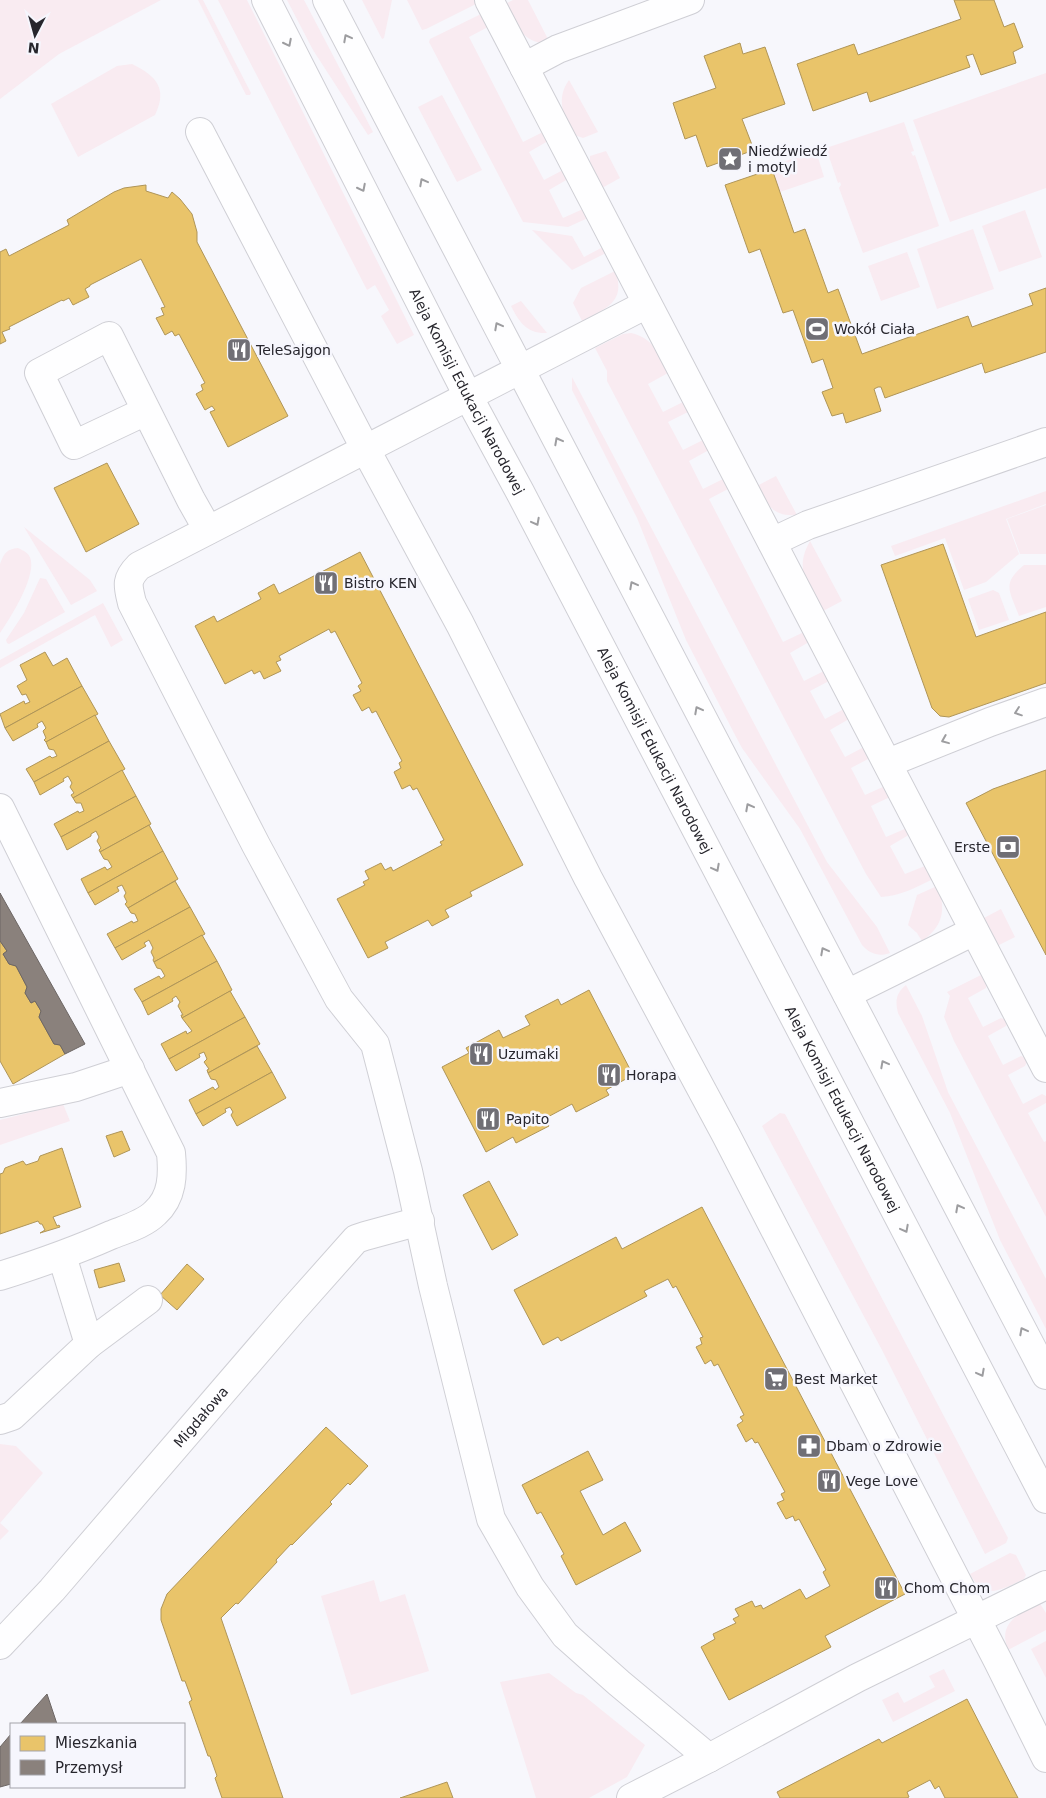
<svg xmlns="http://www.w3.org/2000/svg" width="1046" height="1798" font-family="'DejaVu Sans',sans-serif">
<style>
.green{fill:#f9ebf1}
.homes{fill:#e9c46a;stroke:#af9558}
.industry{fill:#8a817c;stroke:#6c6664}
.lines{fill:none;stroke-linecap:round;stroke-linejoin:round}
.minor-casing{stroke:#cfcfd5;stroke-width:30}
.minor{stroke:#fefeff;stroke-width:28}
.oneway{stroke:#9d9da0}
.labels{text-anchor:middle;stroke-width:5;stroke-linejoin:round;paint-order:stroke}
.poi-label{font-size:14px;fill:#27262d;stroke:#f6f6fd;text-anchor:start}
.street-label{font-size:14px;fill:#27262d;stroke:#f6f6fd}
</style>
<rect width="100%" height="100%" fill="#f7f7fc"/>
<g class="green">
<path d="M 0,0 L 161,0 L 59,54 L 0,99 Z"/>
<path d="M 198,0 L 203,0 L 251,93 L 250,95 L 246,95 Z"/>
<path d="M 218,0 L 247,0 L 414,335 L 397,344 L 381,316 L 389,310 L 375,285 L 367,290 Z"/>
<path d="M 287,0 L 304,0 L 373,132 L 368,135 L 313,50 Z"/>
<path d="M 362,0 L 392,0 L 384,38 L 382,39 Z"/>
<path d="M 407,0 L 474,0 L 476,4 L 426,29 L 422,30 Z"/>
<path d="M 513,0 L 528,0 L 550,43 C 522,45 517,24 505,4 Z"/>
<path d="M 481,14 L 488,27 L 469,37 L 523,142 L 543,132 L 548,141 L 529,152 L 544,180 L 563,170 L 568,179 L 549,190 L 563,218 L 583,209 L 588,218 L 568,227 L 523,222 L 429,42 L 430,39 Z"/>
<path d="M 132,64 C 156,76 168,88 155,115 L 78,157 L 51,104 L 117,66 Z"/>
<path d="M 1046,73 L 1046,188 L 950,222 L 913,120 Z"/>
<path d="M 569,80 L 598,132 L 583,138 L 574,135 C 564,116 555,100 569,80 Z"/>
<path d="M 442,95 L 482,170 L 457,182 L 418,107 Z"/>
<path d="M 904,122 L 914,151 L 911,152 L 913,156 L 915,155 L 939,226 L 863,253 L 839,188 L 841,185 L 840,182 L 838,183 L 826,148 Z"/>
<path d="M 606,151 L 620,178 L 602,188 L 590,167 L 590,156 Z"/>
<path d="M 816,151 L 824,177 L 780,192 L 771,166 Z"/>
<path d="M 1025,210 L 1042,257 L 999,272 L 982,226 Z"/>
<path d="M 973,229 L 994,289 L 937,309 L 917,249 Z"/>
<path d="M 532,230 L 572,236 L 584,257 L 603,247 L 606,253 L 572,270 Z"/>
<path d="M 907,252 L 920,287 L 881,301 L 868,266 Z"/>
<path d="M 615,271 C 627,302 605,309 582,321 L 573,303 L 581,288 Z"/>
<path d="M 521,301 L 547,333 C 527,334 519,322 511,306 Z"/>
<path d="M 631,333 C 654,338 658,354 668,373 L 648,384 L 663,412 L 683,402 L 688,412 L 668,422 L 683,450 L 703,440 L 709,450 L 689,461 L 703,489 L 723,479 L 728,489 L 709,499 L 783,642 L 804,632 L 809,642 L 790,653 L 804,681 L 824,671 L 829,681 L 810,691 L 825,719 L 844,709 L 849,719 L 830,730 L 845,757 L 864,747 L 870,758 L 851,768 L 865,795 L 885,786 L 890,797 L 871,806 L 886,837 L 907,828 L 909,834 L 907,836 L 890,846 L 905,874 L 925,866 L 933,879 C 917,887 900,896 881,897 L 866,874 L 607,381 L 607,371 L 595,348 L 623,334 Z"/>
<path d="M 572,377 L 827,862 L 877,927 L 890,953 C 879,957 870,954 862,945 L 800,829 L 742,748 L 735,735 L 686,640 L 637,518 L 572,390 Z"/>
<path d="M 776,476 L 797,515 C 773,517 767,505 757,486 Z"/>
<path d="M 1046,491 L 1046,504 L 1006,519 L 1019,554 L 986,582 L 964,590 L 945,538 L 895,556 L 891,546 Z"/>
<path d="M 1046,505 L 1046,554 L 1020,554 L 1007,519 Z"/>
<path d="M 24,527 L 90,580 L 97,591 L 71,605 Z"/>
<path d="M 810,541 L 842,601 L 823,611 C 809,584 793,571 810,541 Z"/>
<path d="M 18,548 C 24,551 30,553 31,561 C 34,580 11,617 0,633 L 0,564 C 4,553 7,549 18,548 Z"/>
<path d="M 1024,565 L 1046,565 L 1046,607 L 1019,616 C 1010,591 1001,584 1024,565 Z"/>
<path d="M 40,578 L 46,579 L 65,612 L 9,644 L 7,643 L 6,640 L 24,613 Z"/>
<path d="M 993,590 L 999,593 L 1009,620 L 979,630 L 968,599 Z"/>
<path d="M 103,603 L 123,640 L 111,647 L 95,615 L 0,668 L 0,660 Z"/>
<path d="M 937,886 C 947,908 943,927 922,941 L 917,933 L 908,925 L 917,895 Z"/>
<path d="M 1001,909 L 1015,937 L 997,946 L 982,919 Z"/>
<path d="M 981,975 L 987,984 L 986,988 L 968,998 L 983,1027 L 1001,1018 L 1006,1020 L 1007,1023 L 1006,1026 L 988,1036 L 1003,1065 L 1021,1056 L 1026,1058 L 1027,1062 L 1025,1066 L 1008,1075 L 1023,1104 L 1042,1094 L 1046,1096 L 1046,1103 L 1028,1113 L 1044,1142 L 1046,1141 L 1046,1217 L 954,1041 L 944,1017 L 950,996 L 947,992 Z"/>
<path d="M 906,985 L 922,1016 L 948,1092 L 1046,1279 L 1046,1329 L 1000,1240 L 950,1113 L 898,1013 C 895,1001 896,993 906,985 Z"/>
<path d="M 63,1104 L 70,1121 L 0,1145 L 0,1120 Z"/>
<path d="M 780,1113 L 785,1114 L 1008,1538 L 1006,1543 L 985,1554 L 882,1350 L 762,1126 Z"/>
<path d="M 0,1444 L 16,1446 L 43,1473 L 0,1523 L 9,1531 L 0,1540 Z"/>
<path d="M 1010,1553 L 1016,1555 L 1026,1575 L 1024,1579 C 1002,1589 985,1602 970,1574 Z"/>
<path d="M 374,1580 L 380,1602 L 405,1594 L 429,1671 L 351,1695 L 321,1596 Z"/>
<path d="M 1039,1602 L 1046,1613 L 1046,1630 L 1008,1650 C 997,1622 1020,1614 1039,1602 Z"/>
<path d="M 1046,1641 L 1046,1678 L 1031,1649 Z"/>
<path d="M 944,1669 L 955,1691 L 893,1722 L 882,1700 L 898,1692 L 904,1703 L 935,1687 L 929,1676 Z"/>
<path d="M 549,1673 L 576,1693 L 583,1695 L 645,1745 L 627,1777 L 589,1798 L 536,1798 L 500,1682 Z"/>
</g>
<g class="homes">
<path d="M 954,0 L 994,0 L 1004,27 L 1014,23 L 1023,47 L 1013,52 L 1016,63 L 981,75 L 973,54 L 966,56 L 970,67 L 870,102 L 867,92 L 813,111 L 797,64 L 854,44 L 858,55 L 961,19 Z"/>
<path d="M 740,43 L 743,54 L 765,47 L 785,104 L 742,119 L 754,150 L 707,167 L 696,135 L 685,139 L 673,103 L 716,88 L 704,56 Z"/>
<path d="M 772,169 L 794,233 L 805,229 L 828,293 L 838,289 L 862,354 L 968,316 L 972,327 L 1033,305 L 1029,294 L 1046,288 L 1046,352 L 985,373 L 982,363 L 885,398 L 881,387 L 878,387 L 874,389 L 881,411 L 846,423 L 843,413 L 832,416 L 822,392 L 833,388 L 823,359 L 812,363 L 793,310 L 783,313 L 760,249 L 749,253 L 725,185 Z"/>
<path d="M 146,185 L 146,191 L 168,198 L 172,192 L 180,199 L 192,214 L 197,232 L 197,242 L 288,416 L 228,447 L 210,412 L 215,410 L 212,406 L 205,410 L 196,394 L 203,390 L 201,385 L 205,383 L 179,334 L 175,336 L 172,331 L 165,335 L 156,318 L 164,315 L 161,308 L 165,307 L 141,259 L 90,285 L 90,286 L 85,289 L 89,297 L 73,305 L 69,298 L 63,301 L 62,300 L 9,327 L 10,329 L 2,332 L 6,341 L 0,344 L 0,252 L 6,249 L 9,256 L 69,225 L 67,220 L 114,192 L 124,188 Z"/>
<path d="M 107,463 L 139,524 L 86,552 L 54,488 Z"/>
<path d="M 943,544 L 976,637 L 1046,612 L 1046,683 L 949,717 L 940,716 L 932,708 L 881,565 Z"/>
<path d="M 360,552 L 523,865 L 470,892 L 472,896 L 445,910 L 449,917 L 432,926 L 428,920 L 385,942 L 388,948 L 368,958 L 337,899 L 365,885 L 363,882 L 369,879 L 365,871 L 381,863 L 385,870 L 391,867 L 393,871 L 442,845 L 440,842 L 444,840 L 417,788 L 413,790 L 410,785 L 402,789 L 394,772 L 401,768 L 399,763 L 402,761 L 376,711 L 372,713 L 369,707 L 362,711 L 353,695 L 361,691 L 358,686 L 362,683 L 335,631 L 331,633 L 329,629 L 279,656 L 281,660 L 276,662 L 281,671 L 264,679 L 260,671 L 254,674 L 252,670 L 225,684 L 195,626 L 214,616 L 217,622 L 261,599 L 258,593 L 274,584 L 279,594 Z"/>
<path d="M 45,652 L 53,666 L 67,658 L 82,686 L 5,728 L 0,714 L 24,701 L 25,704 L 30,702 L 26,694 L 22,695 L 17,686 L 27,680 L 20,665 Z"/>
<path d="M 82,686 L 98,714 L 46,742 L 44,740 L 46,738 L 43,731 L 46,728 L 42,721 L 37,724 L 38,727 L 13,741 L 5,728 Z"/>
<path d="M 95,715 L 109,741 L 34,782 L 26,769 L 50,756 L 52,758 L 57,756 L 54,750 L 49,749 L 46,742 Z"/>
<path d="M 109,741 L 125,769 L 73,798 L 71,795 L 74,793 L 70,787 L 72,783 L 68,776 L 63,779 L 64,781 L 40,795 L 34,782 Z"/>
<path d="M 122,770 L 136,796 L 61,837 L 54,824 L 78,811 L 79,813 L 84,811 L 81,803 L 76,803 L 73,798 Z"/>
<path d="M 1046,770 L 1046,955 L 966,803 L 993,789 Z"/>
<path d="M 136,796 L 151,824 L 100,852 L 99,850 L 101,848 L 97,841 L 99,837 L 96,831 L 91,834 L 91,836 L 67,850 L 61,837 Z"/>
<path d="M 149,825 L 163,851 L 88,893 L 81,879 L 105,867 L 107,870 L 112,867 L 108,860 L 104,859 L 100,852 Z"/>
<path d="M 163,851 L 178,879 L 128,908 L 125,904 L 127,902 L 124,896 L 126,893 L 122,885 L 117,887 L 119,891 L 95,905 L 88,893 Z"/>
<path d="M 175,881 L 190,907 L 115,948 L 107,934 L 132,921 L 133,923 L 138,921 L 135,914 L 131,913 L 128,908 Z"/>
<path d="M 190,907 L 205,934 L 154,962 L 153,960 L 154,958 L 151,952 L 153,948 L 149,940 L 144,943 L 146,946 L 122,960 L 115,948 Z"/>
<path d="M 202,935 L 217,961 L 142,1002 L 134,989 L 159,976 L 161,979 L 165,976 L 161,969 L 157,968 L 154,962 Z"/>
<path d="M 0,941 L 7,951 L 3,954 L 9,964 L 16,966 L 27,987 L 25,993 L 31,1003 L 35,1001 L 41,1011 L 39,1017 L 54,1044 L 60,1045 L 65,1054 L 13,1084 L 0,1061 Z"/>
<path d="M 217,961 L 232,990 L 182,1018 L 181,1015 L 183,1015 L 178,1006 L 180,1002 L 176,996 L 172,999 L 173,1001 L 148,1015 L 142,1002 Z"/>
<path d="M 589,990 L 633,1075 L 606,1090 L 609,1095 L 576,1112 L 572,1104 L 544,1119 L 549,1126 L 516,1143 L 513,1137 L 486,1152 L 442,1067 L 469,1053 L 466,1048 L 499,1030 L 503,1038 L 530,1025 L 525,1016 L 558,999 L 561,1005 Z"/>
<path d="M 230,991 L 245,1017 L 169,1059 L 161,1044 L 186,1031 L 187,1034 L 192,1031 L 182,1018 Z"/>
<path d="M 245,1017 L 260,1044 L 208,1073 L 207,1070 L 209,1069 L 204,1062 L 207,1059 L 204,1052 L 199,1054 L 200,1057 L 176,1071 L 169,1059 Z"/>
<path d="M 257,1046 L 272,1072 L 196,1114 L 189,1100 L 213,1087 L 215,1090 L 219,1087 L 216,1080 L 211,1079 L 208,1073 Z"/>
<path d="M 272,1072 L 286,1098 L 237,1126 L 231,1115 L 233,1112 L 230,1107 L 225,1109 L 226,1112 L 203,1126 L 196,1114 Z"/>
<path d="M 122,1131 L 130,1150 L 114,1157 L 106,1136 Z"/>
<path d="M 62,1148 L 81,1207 L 53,1217 L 57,1226 L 59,1225 L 60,1227 L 40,1233 L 45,1230 L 42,1224 L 40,1224 L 38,1221 L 0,1234 L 0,1174 L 3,1173 L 5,1168 L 23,1161 L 26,1165 L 38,1161 L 40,1156 Z"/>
<path d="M 489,1181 L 518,1235 L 492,1250 L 463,1195 Z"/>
<path d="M 702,1207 L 905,1594 L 825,1636 L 831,1647 L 729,1700 L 701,1647 L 715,1639 L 713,1634 L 736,1623 L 733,1619 L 739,1616 L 735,1609 L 752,1601 L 755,1607 L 761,1605 L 763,1609 L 800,1589 L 806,1599 L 830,1586 L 823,1572 L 826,1570 L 799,1519 L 795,1521 L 793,1516 L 786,1519 L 777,1503 L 784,1500 L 781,1494 L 785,1492 L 758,1442 L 755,1443 L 752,1438 L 746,1442 L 737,1425 L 743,1421 L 740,1417 L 744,1415 L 718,1364 L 714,1366 L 711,1360 L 705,1364 L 696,1347 L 702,1344 L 700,1338 L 703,1337 L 676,1286 L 673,1288 L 668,1279 L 644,1291 L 647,1296 L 561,1341 L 558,1337 L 543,1345 L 514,1290 L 616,1237 L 622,1249 Z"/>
<path d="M 119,1263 L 125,1281 L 99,1288 L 94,1270 Z"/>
<path d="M 187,1264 L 204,1279 L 177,1310 L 160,1295 Z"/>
<path d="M 326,1427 L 368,1466 L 350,1485 L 348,1483 L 330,1502 L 332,1504 L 292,1545 L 291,1544 L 276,1560 L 277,1562 L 238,1604 L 236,1603 L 221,1618 L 283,1798 L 222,1798 L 215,1778 L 217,1776 L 210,1756 L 208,1756 L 189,1702 L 192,1700 L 185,1681 L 182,1681 L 161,1620 L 161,1609 L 167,1594 Z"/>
<path d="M 588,1451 L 603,1480 L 580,1491 L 603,1535 L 625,1522 L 641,1551 L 576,1585 L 561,1556 L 564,1554 L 541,1512 L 537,1514 L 522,1485 Z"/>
<path d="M 967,1699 L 1018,1798 L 945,1798 L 939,1786 L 935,1789 L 930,1780 L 907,1792 L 909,1797 L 907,1798 L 780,1798 L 777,1792 L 879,1739 L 882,1743 Z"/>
<path d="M 447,1782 L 453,1798 L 400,1798 L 403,1797 Z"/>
</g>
<g class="industry">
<path d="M 0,893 L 85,1044 L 65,1054 L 60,1045 L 54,1044 L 39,1017 L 41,1011 L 35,1001 L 31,1003 L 25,993 L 27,987 L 16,966 L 9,964 L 3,954 L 7,951 L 0,941 Z"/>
<path d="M 47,1694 L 57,1724 L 20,1724 Z"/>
<path d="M 11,1734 L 11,1784 L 0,1787 L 0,1747 Z"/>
</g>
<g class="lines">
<defs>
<g id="minor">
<path id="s1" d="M 266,0 L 468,396 L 520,492 L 1046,1499"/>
<path d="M 327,0 L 1046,1375"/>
<path d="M 489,0 L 1046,1068"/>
<path d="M 524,67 L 558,49 L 690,0"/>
<path d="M 200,132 L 366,450 L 460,624 L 588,878 L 726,1135 L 998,1661 L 1046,1758"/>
<path d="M 647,304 L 139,566 C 125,580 128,586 132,603 L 256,845 L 339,999 L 375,1044 L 408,1171 L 433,1286 L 491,1519 L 530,1587 L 565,1635 L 619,1683 L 709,1758"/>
<path d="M 146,411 L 74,445 L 39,373 L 109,336 L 191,500 L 208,530"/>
<path d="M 772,542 L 808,525 L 1046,442"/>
<path d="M 888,763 L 990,722 L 1046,702"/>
<path d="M 0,808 L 171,1153 C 173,1174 173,1197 155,1213 C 144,1224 126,1229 111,1235 C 75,1251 38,1264 0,1276"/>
<path d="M 847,994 L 974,931"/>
<path d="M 0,1103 L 76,1087 L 130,1069"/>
<path d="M 62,1256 L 89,1344 L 148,1300"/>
<path d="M 0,1420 L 12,1416 L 89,1344"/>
<path id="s2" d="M 0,1645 L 52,1590 L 292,1311 L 356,1239 L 365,1236 L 420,1221"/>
<path d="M 631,1798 L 709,1758 L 857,1678 L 1046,1585"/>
</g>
</defs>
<use href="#minor" class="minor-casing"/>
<use href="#minor" class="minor"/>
</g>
<defs><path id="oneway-chevron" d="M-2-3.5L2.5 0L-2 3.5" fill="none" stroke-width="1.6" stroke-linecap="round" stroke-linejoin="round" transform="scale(1.25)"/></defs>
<g class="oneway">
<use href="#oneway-chevron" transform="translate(347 38) rotate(-118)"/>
<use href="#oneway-chevron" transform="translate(288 43) rotate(63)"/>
<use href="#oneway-chevron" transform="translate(423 182) rotate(-118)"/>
<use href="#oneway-chevron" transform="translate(362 188) rotate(63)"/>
<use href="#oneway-chevron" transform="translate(498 326) rotate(-118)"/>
<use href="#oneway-chevron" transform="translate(558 441) rotate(-118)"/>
<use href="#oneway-chevron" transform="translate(536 522) rotate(62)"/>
<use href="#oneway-chevron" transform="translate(633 585) rotate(-118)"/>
<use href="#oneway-chevron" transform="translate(698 710) rotate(-118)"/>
<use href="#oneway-chevron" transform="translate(1018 712) rotate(161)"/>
<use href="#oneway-chevron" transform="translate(945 740) rotate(158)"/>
<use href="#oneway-chevron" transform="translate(749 807) rotate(-118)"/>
<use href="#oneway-chevron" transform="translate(716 868) rotate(62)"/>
<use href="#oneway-chevron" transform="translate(824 951) rotate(-118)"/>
<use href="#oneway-chevron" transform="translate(884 1064) rotate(-118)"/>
<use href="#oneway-chevron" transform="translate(959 1208) rotate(-118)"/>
<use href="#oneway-chevron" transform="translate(905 1229) rotate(62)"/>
<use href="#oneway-chevron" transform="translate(1023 1331) rotate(-118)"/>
<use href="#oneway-chevron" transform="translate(981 1373) rotate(62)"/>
</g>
<defs>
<symbol id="sight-square" viewBox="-11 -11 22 22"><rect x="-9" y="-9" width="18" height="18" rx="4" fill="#706f75" stroke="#f6f6fd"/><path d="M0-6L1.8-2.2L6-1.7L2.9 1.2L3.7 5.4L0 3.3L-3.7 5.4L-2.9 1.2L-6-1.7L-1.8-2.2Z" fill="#fff"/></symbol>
<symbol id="stadium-square" viewBox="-11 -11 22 22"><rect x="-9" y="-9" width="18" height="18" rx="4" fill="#706f75" stroke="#f6f6fd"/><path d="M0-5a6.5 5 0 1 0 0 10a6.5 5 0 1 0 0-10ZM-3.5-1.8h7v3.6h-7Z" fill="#fff"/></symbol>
<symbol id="restaurant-square" viewBox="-11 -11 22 22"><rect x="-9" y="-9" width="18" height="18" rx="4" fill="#706f75" stroke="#f6f6fd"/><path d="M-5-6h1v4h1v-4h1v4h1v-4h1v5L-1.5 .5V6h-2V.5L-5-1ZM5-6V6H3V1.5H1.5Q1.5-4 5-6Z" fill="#fff"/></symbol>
<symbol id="bank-square" viewBox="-11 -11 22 22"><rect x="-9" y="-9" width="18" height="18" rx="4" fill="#706f75" stroke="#f6f6fd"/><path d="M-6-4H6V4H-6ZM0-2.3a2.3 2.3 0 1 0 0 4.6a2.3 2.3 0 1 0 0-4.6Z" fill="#fff"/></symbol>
<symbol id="supermarket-square" viewBox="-11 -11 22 22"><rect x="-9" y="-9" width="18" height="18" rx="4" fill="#706f75" stroke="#f6f6fd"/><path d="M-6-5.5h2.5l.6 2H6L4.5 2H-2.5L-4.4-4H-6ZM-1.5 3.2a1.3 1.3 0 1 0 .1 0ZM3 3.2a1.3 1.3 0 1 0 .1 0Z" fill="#fff"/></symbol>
<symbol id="pharmacy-square" viewBox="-11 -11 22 22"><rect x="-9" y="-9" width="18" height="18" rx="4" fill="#706f75" stroke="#f6f6fd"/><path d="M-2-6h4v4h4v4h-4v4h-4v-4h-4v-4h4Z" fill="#fff"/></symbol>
</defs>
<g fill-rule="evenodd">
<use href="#sight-square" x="716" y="145" width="28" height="28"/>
<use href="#stadium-square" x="803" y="315" width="28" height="28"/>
<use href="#restaurant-square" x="225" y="336" width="28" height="28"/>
<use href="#restaurant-square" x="312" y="569" width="28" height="28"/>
<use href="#bank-square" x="994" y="833" width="28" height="28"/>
<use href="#restaurant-square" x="467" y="1040" width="28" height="28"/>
<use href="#restaurant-square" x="595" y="1061" width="28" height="28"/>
<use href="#restaurant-square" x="474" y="1105" width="28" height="28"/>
<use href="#supermarket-square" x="762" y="1365" width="28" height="28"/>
<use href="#pharmacy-square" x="795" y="1432" width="28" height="28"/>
<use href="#restaurant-square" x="815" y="1467" width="28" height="28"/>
<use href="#restaurant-square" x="872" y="1574" width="28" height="28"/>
</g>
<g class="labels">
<g class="poi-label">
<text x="748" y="156">Niedźwiedź<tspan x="748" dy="16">i motyl</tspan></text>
<text x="834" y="334">Wokół Ciała</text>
<text x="256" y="355">TeleSajgon</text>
<text x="344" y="588">Bistro KEN</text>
<text x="990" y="852" text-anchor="end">Erste</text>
<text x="498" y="1059">Uzumaki</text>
<text x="626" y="1080">Horapa</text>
<text x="506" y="1124">Papito</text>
<text x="794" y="1384">Best Market</text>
<text x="826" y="1451">Dbam o Zdrowie</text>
<text x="846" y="1486">Vege Love</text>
<text x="904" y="1593">Chom Chom</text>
</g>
<g class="street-label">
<text dy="5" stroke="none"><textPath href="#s1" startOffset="440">Aleja Komisji Edukacji Narodowej</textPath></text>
<text dy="5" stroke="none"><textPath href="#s1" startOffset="845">Aleja Komisji Edukacji Narodowej</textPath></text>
<text dy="5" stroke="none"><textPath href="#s1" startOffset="1250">Aleja Komisji Edukacji Narodowej</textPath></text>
<text dy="5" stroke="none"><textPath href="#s2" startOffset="304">Migdałowa</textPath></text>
</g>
</g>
<rect x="10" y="1723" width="175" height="65" fill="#f6f6fd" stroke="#a3a3aa"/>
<rect x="20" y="1736" width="25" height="15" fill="#e9c46a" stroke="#a3a3aa"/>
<text x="55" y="1748" font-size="15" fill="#27262d">Mieszkania</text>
<rect x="20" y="1760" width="25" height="15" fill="#8a817c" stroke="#a3a3aa"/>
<text x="55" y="1773" font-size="15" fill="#27262d">Przemysł</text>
<g transform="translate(35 35) rotate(186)" stroke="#f6f6fd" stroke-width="4" paint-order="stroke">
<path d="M0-4L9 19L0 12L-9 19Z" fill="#27262d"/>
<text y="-8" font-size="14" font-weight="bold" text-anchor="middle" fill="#27262d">N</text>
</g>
</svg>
